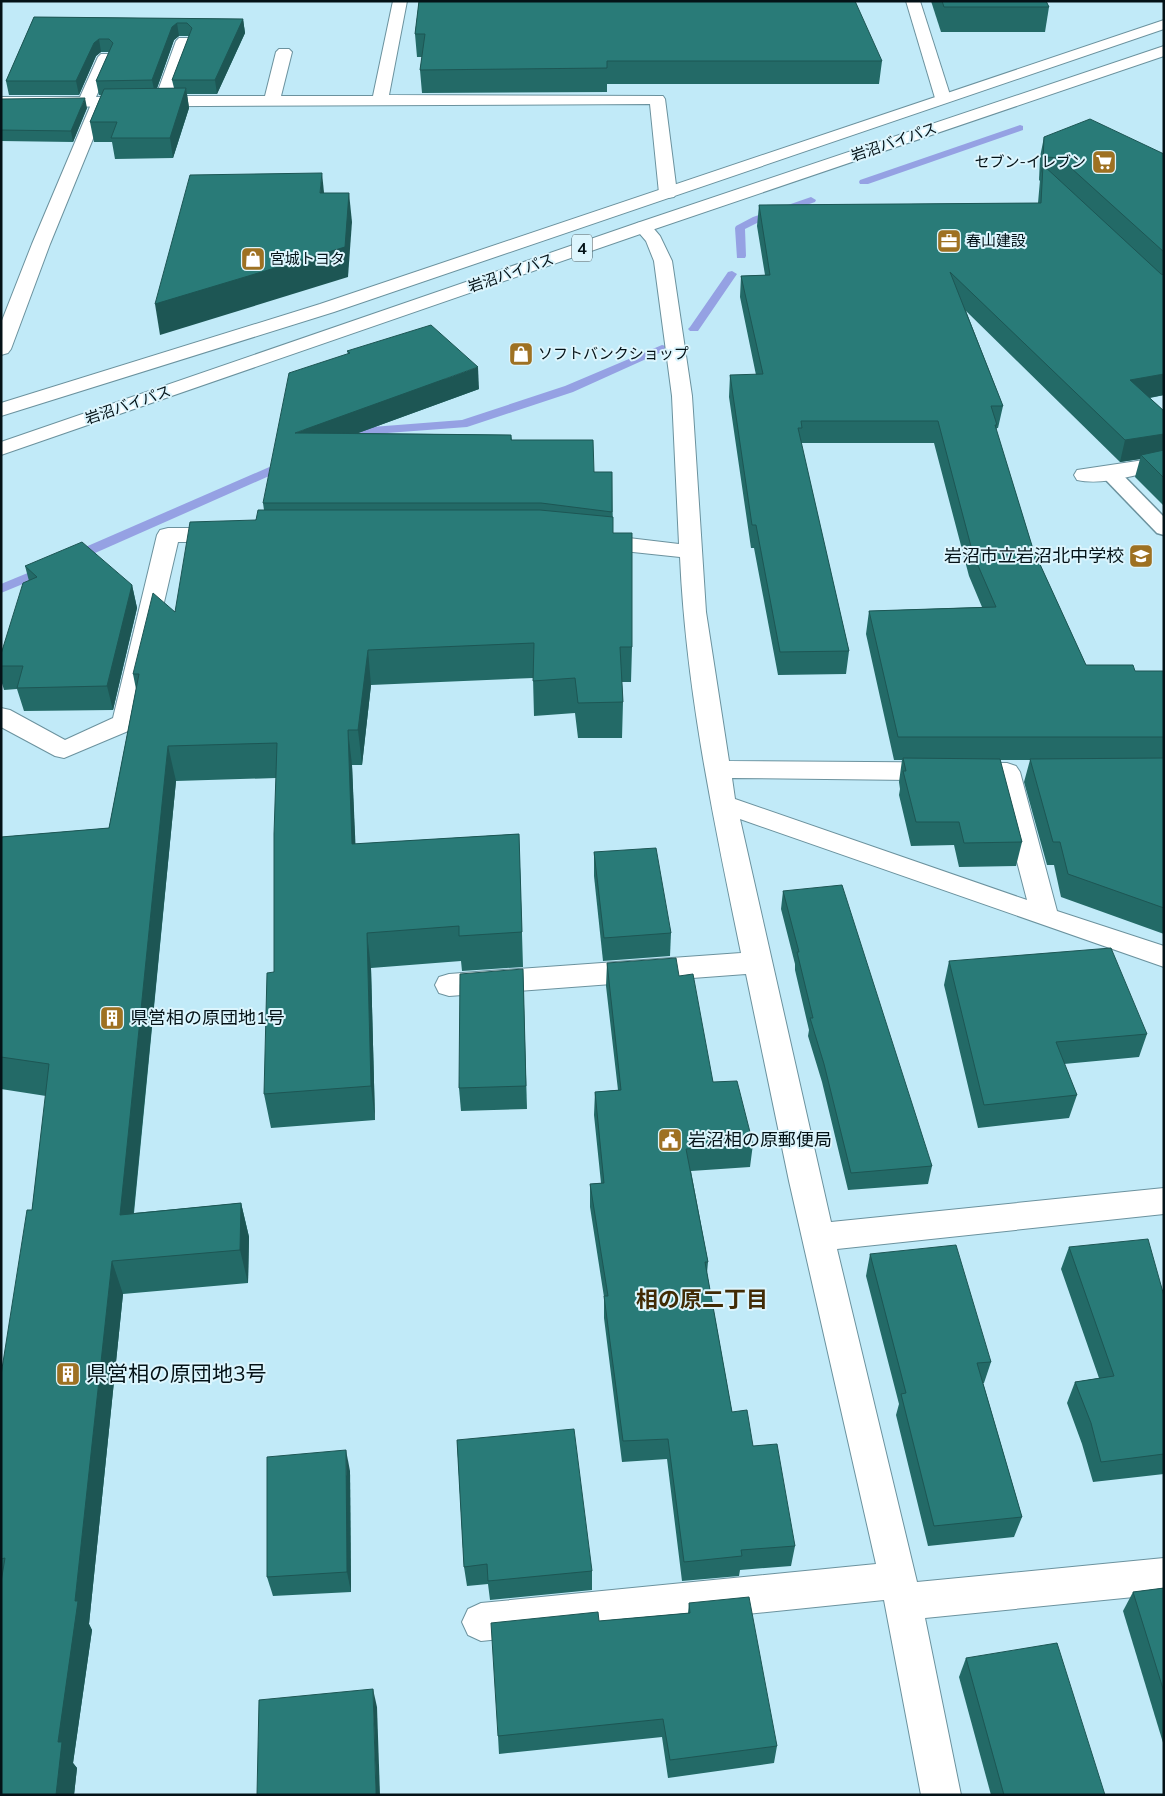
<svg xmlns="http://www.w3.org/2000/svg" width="1165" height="1796" font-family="Mulish,'Noto Sans JP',sans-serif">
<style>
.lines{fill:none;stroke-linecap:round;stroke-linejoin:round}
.stream{fill:#95a1e3;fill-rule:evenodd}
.service-casing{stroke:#6b929e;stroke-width:3}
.minor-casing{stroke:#6b929e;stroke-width:2}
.tertiary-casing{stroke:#6b929e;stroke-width:2}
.trunk-casing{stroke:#6b929e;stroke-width:2}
.service{fill:#fff;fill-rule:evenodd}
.minor{fill:#fff;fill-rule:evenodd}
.tertiary{fill:#fff;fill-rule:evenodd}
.trunk{fill:#fff;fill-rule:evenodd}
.wall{fill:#236a67;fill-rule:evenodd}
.shaded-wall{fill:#1d5654}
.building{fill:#297b78;stroke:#1d5654}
.labels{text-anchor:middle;stroke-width:4;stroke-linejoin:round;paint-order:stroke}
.far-street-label{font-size:15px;fill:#041217;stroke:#dcf5fd}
.far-poi-label{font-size:15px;fill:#041217;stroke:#dcf5fd;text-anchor:start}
.shield{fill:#dcf5fd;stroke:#45565c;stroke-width:1}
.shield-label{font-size:16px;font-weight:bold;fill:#041217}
.poi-label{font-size:18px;fill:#041217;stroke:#dcf5fd;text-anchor:start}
.near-poi-label{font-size:21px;fill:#041217;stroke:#dcf5fd;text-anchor:start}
.near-neighbourhood-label{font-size:22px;font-weight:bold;fill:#412b05;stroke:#dcf5fd}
</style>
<rect width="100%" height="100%" fill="#c1eaf8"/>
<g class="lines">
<g class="stream">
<path d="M 1020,125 L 1023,126 L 1023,130 L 868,184 L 860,184 L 859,182 L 860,180 Z"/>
<path d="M 811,197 L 816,200 L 815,202 L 761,221 L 745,229 L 746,256 L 745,258 L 737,258 L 735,228 L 736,226 L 753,217 Z"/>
<path d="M 732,271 L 737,274 L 698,331 L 690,331 L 688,329 L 690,327 L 728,272 Z"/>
<path d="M 662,345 L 666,346 L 668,348 L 666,350 L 573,392 L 467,427 L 374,434 L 348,446 L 342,442 L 344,439 L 372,427 L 462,420 L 565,386 Z"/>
<path d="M 290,458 L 296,462 L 294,465 L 77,561 L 72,562 L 65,558 L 67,555 Z"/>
<path d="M 47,565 L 54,569 L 52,572 L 1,593 L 1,584 Z"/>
</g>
<defs>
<path id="service" d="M 1110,467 L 1117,469 L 1164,517 L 1164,535 L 1157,533 L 1103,477 L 1100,473 L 1103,469 Z"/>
<g id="minor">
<path d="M 393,1 L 407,1 L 389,95 L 663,96 L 665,99 L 677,193 L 674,197 L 668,198 L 662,197 L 659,193 L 650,104 L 1,107 L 1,97 L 80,97 L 98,57 L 101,54 L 111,54 L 114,57 L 96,97 L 156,96 L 176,41 L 179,38 L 189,38 L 192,41 L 172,96 L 265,96 L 276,52 L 279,49 L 289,49 L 292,52 L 281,96 L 373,96 Z"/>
<path d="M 906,1 L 920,1 L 951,98 L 949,101 L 937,101 L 935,98 Z"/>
<path d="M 643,222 L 649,223 L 660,236 L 672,261 L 692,396 L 706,612 L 729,761 L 1007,763 L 1016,766 L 1020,772 L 1057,911 L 1164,946 L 1164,967 L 740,819 L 831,1222 L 1164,1188 L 1164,1214 L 837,1249 L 917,1582 L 1164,1558 L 1164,1594 L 925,1618 L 961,1795 L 921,1795 L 884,1600 L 481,1641 L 468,1635 L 462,1622 L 468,1609 L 481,1603 L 876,1564 L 789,1181 L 746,974 L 449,996 L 439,993 L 435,985 L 439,977 L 449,974 L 741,953 C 714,822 686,691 680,557 L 595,548 L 587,546 L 584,541 L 587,536 L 595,534 L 679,544 L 672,396 L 654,261 L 646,241 L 634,227 L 637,223 ZM 732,778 L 996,781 L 1027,900 L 735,799 Z"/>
<path d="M 1164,457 L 1164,469 C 1137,474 1104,486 1077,480 L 1074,475 L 1077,470 Z"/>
<path d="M 168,528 L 224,528 L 232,530 L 235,535 L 232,540 L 224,542 L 178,542 L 136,723 L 133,729 L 64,758 L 55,756 L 1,727 L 1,708 L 10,710 L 65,740 L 113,718 L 157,535 L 160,530 Z"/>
</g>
<path id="tertiary" d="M 100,97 L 106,99 L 108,102 L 50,244 L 11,349 L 8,353 L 1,355 L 1,323 L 32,244 L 92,102 L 94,99 Z"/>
<g id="trunk">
<path d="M 1164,20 L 1164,29 L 334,312 L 1,416 L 1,403 L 320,304 Z"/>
<path d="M 1164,46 L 1164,56 L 649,231 L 1,455 L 1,442 L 637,223 Z"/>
</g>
</defs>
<use href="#service" class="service-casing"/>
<use href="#minor" class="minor-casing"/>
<use href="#tertiary" class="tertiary-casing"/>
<use href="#trunk" class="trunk-casing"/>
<use href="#service" class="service"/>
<use href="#minor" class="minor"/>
<use href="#tertiary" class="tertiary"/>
<use href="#trunk" class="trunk"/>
</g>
<g class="wall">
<path d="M 419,1 L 882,61 L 879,84 L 607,84 L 607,92 L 422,93 L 420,70 L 422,57 L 417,57 L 415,34 Z"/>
<path d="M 931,1 L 1046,1 L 1049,7 L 1045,32 L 941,32 Z"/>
<path d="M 34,17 L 243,19 L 245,33 L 217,94 L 187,94 L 189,108 L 173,158 L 115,159 L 112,142 L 94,142 L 90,122 L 101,95 L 99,95 L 96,81 L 109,52 L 101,52 L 96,56 L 79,95 L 9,95 L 6,81 ZM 179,36 L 189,36 L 172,80 L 174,88 L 157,88 L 174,40 Z"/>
<path d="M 1,99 L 87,108 L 73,142 L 1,141 Z"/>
<path d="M 1044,137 L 1164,154 L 1164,395 L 1150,398 L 1164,411 L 1164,506 L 1135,477 L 1140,459 L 1120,462 L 966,311 L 1003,406 L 998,428 L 997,428 L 996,430 L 1033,549 L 1086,665 L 1135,671 L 1164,671 L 1164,934 L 1061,897 L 1054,865 L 1047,865 L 1024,782 L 1030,760 L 1000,760 L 1022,842 L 1016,866 L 959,867 L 954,845 L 911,846 L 899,795 L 900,789 L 899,782 L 902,760 L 894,760 L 866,634 L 869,611 L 982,607 L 969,576 L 934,443 L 801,443 L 849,651 L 846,674 L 778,675 L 754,548 L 751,548 L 729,397 L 730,375 L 756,375 L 740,297 L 741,276 L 765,275 L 757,226 L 759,205 L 1038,203 L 1040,180 L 1039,181 L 1040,157 Z"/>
<path d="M 347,351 L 479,389 L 358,433 L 511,435 L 512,440 L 594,472 L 612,472 L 613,533 L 632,647 L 631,682 L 622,682 L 623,702 L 622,738 L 578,738 L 575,713 L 534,716 L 533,678 L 371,685 L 362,765 L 352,765 L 355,844 L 519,834 L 523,967 L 462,971 L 461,961 L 371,968 L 375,1120 L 271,1128 L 264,1094 L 274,972 L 276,778 L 176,781 L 134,1213 L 241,1203 L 249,1237 L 248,1283 L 123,1294 L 89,1624 L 92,1630 L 73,1763 L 77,1768 L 74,1795 L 1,1795 L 1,1375 L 32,1210 L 46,1096 L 1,1089 L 1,837 L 109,828 L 136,689 L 133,674 L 175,612 L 264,510 L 263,503 L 348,354 Z"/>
<path d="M 25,566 L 132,585 L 137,608 L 113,710 L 24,711 L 17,689 L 4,690 L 1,680 L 1,654 L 29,581 Z"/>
<path d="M 594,852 L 671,933 L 670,956 L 603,961 L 594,876 Z"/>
<path d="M 783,891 L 932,1166 L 928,1184 L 848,1190 L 822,1082 L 808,1036 L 809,1030 L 795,970 L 795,964 L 781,909 Z"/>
<path d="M 949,961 L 1147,1034 L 1139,1057 L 1064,1064 L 1077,1095 L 1069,1118 L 978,1128 L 944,985 Z"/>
<path d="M 607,963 L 679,976 L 713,1082 L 753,1144 L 750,1167 L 691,1171 L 708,1262 L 707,1273 L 732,1412 L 753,1446 L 795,1546 L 791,1566 L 740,1570 L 739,1576 L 682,1581 L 667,1459 L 622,1462 L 604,1318 L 604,1297 L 590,1207 L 590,1184 L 601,1183 L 594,1115 L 595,1092 L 618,1090 L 606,986 Z"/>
<path d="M 523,969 L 527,1109 L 461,1111 L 459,1088 Z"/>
<path d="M 1069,1247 L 1164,1296 L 1164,1474 L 1093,1482 L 1082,1444 L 1067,1403 L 1075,1382 L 1099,1378 L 1061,1269 Z"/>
<path d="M 870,1254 L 991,1362 L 984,1383 L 983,1383 L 1022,1517 L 1014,1537 L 928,1546 L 896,1415 L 899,1404 L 866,1276 Z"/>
<path d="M 457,1440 L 592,1571 L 592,1590 L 490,1600 L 488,1584 L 467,1586 L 464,1567 Z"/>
<path d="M 350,1471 L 351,1592 L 273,1596 L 267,1577 Z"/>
<path d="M 1164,1588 L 1164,1746 L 1123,1611 L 1133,1592 Z"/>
<path d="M 689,1603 L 777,1746 L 774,1763 L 668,1778 L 662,1737 L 499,1754 L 498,1736 L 599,1621 L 688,1613 Z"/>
<path d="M 966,1658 L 1105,1795 L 991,1795 L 959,1677 Z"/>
</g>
<g class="shaded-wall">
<path d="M 243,19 L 245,33 L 217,94 L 215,80 Z"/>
<path d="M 177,23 L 179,36 L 174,40 L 155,94 L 152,80 L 172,27 Z"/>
<path d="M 99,39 L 101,52 L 96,56 L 79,95 L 76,81 L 94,43 Z"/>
<path d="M 186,88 L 189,108 L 173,158 L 170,138 Z"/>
<path d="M 85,98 L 87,108 L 73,142 L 71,131 Z"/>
<path d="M 1046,157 L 1043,177 L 1043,165 L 1039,181 L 1043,161 Z"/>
<path d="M 322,173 L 325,202 L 320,193 Z"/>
<path d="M 349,193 L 352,222 L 348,277 L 160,335 L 155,304 Z"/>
<path d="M 478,367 L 479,389 L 298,455 L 295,433 Z"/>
<path d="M 1164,374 L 1164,395 L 1125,402 L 1130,380 Z"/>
<path d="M 1164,434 L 1164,456 L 1141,455 L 1140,459 L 1120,462 L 1125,440 Z"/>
<path d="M 132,585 L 137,608 L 113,710 L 107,686 Z"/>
<path d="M 368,650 L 371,685 L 362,765 L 358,730 Z"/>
<path d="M 348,730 L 352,765 L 357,879 L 352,844 Z"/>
<path d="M 168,746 L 176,781 L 130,1248 L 120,1215 Z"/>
<path d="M 367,933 L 371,968 L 375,1120 L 371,1086 Z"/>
<path d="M 241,1203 L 249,1237 L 248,1283 L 240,1250 Z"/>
<path d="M 112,1261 L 123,1294 L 89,1624 L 92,1630 L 73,1763 L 77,1768 L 74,1795 L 56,1795 L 58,1742 L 75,1601 Z"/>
<path d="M 346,1450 L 350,1471 L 351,1592 L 347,1572 Z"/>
<path d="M 373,1689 L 377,1707 L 380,1795 L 376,1795 Z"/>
</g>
<g class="building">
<path d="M 419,1 L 855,1 L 882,61 L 607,61 L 607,68 L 420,70 L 425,34 L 415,34 Z"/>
<path d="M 942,1 L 1046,1 L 1049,7 L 944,7 Z"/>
<path d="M 34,17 L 243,19 L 215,80 L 172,80 L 192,28 L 187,23 L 177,23 L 172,27 L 152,80 L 96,81 L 113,43 L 109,39 L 99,39 L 94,43 L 76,81 L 6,81 Z"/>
<path d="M 186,88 L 170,138 L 111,138 L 117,122 L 90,122 L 104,89 Z"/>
<path d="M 85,98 L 71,131 L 1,130 L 1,99 Z"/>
<path d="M 1090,119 L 1164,154 L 1164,252 L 1060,158 L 1046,157 L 1043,161 L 1044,137 Z"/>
<path d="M 1043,165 L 1161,274 L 1164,275 L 1164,374 L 1130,380 L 1164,411 L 1164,434 L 1125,440 L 950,272 L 1003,406 L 991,406 L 997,425 L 995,425 L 1033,549 L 1086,665 L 1133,665 L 1135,671 L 1164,671 L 1164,737 L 898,737 L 869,611 L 996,607 L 973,554 L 938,421 L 801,421 L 802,428 L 798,428 L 849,651 L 780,652 L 756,525 L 752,525 L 730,375 L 763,374 L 741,276 L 770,275 L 759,205 L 1041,203 Z"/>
<path d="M 322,173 L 320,193 L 349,193 L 345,247 L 155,304 L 190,175 Z"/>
<path d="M 431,325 L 478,367 L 295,433 L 511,435 L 511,440 L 593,440 L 594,472 L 612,472 L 612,512 L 541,503 L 263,503 L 289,373 L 350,353 L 347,351 Z"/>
<path d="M 1164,450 L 1164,478 L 1141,455 Z"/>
<path d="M 258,510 L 540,510 L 613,517 L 613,533 L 632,533 L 632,647 L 620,647 L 623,702 L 578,703 L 575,678 L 533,681 L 534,643 L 368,650 L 358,730 L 348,730 L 352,844 L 519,834 L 522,932 L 459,936 L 459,926 L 367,933 L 371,1086 L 264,1094 L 267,973 L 274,972 L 274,834 L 277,743 L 168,746 L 120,1215 L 241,1203 L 240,1250 L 112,1261 L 75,1601 L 78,1601 L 58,1742 L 62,1742 L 56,1795 L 1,1795 L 1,1582 L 5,1558 L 1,1559 L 1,1375 L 27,1210 L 32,1210 L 49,1064 L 1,1057 L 1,837 L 109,828 L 139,674 L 133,674 L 153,593 L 175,612 L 190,522 L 256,520 Z"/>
<path d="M 82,542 L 132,585 L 107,686 L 17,688 L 23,666 L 1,666 L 1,654 L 23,583 L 37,577 L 25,566 Z"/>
<path d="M 903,758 L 1000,759 L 1022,842 L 964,843 L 959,822 L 916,822 L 903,771 L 906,771 Z"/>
<path d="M 1164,758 L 1164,908 L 1068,874 L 1060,842 L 1053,842 L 1030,759 Z"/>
<path d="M 656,848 L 671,933 L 604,938 L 594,852 Z"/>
<path d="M 842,885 L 932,1166 L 851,1173 L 824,1064 L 810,1018 L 813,1018 L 797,952 L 799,952 L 783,891 Z"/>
<path d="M 1111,948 L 1147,1034 L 1056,1042 L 1077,1095 L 984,1105 L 949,961 Z"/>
<path d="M 676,958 L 679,976 L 693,974 L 713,1082 L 737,1081 L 753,1144 L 686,1149 L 708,1262 L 705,1262 L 732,1412 L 747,1410 L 753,1446 L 777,1444 L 795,1546 L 741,1550 L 742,1556 L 684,1562 L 668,1439 L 623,1441 L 604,1296 L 608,1296 L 590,1184 L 604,1183 L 595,1092 L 621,1090 L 607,963 Z"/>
<path d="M 523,969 L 526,1086 L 459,1088 L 460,974 Z"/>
<path d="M 1148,1239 L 1164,1296 L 1164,1454 L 1101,1462 L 1091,1423 L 1075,1382 L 1114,1376 L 1069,1247 Z"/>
<path d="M 956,1245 L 991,1362 L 977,1363 L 1022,1517 L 934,1526 L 901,1394 L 906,1393 L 870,1254 Z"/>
<path d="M 574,1429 L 592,1571 L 488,1581 L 487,1564 L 464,1567 L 457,1440 Z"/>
<path d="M 346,1450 L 347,1572 L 267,1577 L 267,1457 Z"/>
<path d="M 1164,1588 L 1164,1692 L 1133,1592 Z"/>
<path d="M 749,1597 L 777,1746 L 670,1760 L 663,1719 L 498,1736 L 491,1623 L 598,1612 L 599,1621 L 690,1613 L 689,1603 Z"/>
<path d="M 1057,1643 L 1105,1795 L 1004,1795 L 966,1658 Z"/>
<path d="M 373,1689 L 376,1795 L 257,1795 L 259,1700 Z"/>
</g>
<defs>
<symbol id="supermarket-square" viewBox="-11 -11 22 22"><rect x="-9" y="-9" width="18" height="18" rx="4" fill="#9e7122" stroke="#dcf5fd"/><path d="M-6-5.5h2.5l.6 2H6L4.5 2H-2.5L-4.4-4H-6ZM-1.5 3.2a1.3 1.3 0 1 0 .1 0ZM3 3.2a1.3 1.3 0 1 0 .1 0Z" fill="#fff"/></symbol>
<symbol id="office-square" viewBox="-11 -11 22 22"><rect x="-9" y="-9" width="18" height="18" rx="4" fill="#9e7122" stroke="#dcf5fd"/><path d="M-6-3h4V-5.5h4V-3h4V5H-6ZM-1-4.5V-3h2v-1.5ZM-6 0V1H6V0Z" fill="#fff"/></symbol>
<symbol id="shop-square" viewBox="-11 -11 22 22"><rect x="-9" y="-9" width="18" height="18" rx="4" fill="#9e7122" stroke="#dcf5fd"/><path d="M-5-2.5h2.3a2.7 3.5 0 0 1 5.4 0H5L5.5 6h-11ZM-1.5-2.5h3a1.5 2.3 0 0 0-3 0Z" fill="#fff"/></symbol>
<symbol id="school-square" viewBox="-11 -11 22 22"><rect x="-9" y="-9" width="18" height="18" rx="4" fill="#9e7122" stroke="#dcf5fd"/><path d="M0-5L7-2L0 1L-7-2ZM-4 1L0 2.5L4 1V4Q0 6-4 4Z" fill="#fff"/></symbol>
<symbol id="building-square" viewBox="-11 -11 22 22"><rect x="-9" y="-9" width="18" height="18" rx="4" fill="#9e7122" stroke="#dcf5fd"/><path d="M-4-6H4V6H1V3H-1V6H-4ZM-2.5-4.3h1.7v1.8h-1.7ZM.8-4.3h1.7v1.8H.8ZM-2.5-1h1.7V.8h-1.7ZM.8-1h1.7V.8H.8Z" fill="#fff"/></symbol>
<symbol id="civic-square" viewBox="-11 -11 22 22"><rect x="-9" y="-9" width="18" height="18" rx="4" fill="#9e7122" stroke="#dcf5fd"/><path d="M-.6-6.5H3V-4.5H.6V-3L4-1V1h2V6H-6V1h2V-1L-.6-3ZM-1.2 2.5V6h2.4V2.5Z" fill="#fff"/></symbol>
</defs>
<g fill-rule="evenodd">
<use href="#supermarket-square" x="1090" y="148" width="28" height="28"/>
<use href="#office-square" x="935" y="227" width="28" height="28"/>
<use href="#shop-square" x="239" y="245" width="28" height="28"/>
<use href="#shop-square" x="507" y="340" width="28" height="28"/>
<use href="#school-square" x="1127" y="542" width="28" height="28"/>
<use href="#building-square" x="98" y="1004" width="28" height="28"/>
<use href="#civic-square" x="656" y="1126" width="28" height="28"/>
<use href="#building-square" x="54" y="1360" width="28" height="28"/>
</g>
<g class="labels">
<g class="far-street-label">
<text transform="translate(894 142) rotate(-19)" y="5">岩沼バイパス</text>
<text transform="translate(511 273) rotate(-19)" y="5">岩沼バイパス</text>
<text transform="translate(128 405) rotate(-19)" y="5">岩沼バイパス</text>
</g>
<g class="far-poi-label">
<text x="1086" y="167" text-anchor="end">セブン-イレブン</text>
<text x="966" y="246">春山建設</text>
<text x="270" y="264">宮城トヨタ</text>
<text x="538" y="359">ソフトバンクショップ</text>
</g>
<rect class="shield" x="572" y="234.5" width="20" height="27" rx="4"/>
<g class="shield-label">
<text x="582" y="254">4</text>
</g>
<g class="poi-label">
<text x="1124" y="562" text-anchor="end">岩沼市立岩沼北中学校</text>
<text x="130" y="1024">県営相の原団地1号</text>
<text x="688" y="1146">岩沼相の原郵便局</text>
</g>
<g class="near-poi-label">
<text x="86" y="1381">県営相の原団地3号</text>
</g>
<g class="near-neighbourhood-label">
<text x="702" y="1307">相の原二丁目</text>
</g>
</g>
<rect width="1165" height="1796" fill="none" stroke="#041217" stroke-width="5"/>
</svg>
